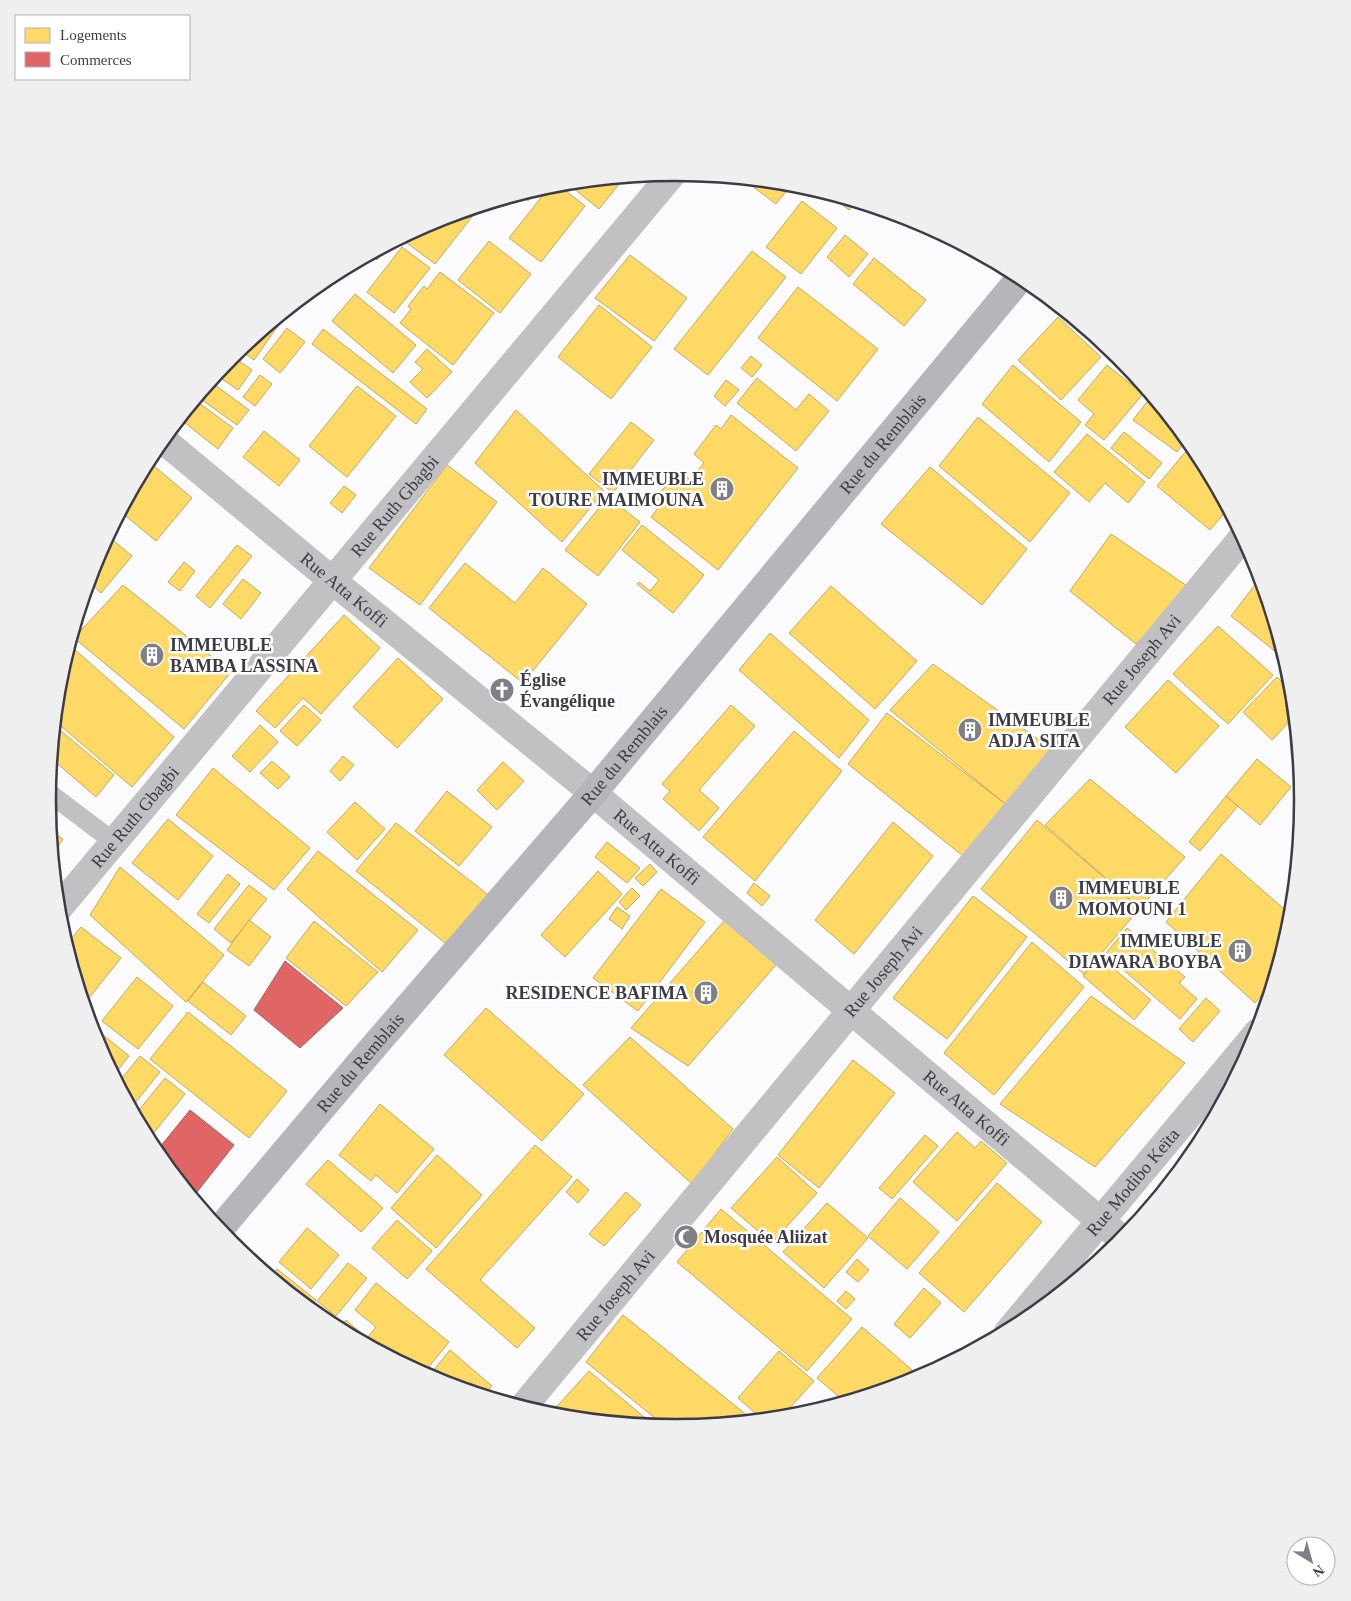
<svg xmlns="http://www.w3.org/2000/svg" width="1351" height="1601" font-family="Georgia,serif">
<style>
.homes{fill:#ffd966;stroke:#c5aa5c}
.shops{fill:#e06666;stroke:#af595c}
.lines{fill:none;stroke-linecap:round;stroke-linejoin:round}
.lane{stroke:#c1c1c4;stroke-width:19}
.street{stroke:#c1c1c4;stroke-width:28}
.secondary{stroke:#b6b5ba;stroke-width:28}
.labels{text-anchor:middle;stroke-width:5;stroke-linejoin:round;paint-order:stroke}
.street-label{font-size:18px;fill:#3d3c46;stroke:#fff}
.poi-label{font-size:18px;font-weight:bold;fill:#3d3c46;stroke:#fff;text-anchor:start}
.rim{fill:none;stroke:#3d3c46;stroke-width:2.5}
</style>
<rect width="100%" height="100%" fill="#fbfbfe"/>
<g class="homes">
<path d="M 624,178 L 599,209 L 567,183 Z"/>
<path d="M 743,179 L 792,184 L 776,204 Z"/>
<path d="M 557,184 L 585,206 L 541,262 L 509,238 L 551,185 Z"/>
<path d="M 536,190 L 528,201 L 520,195 Z"/>
<path d="M 828,194 L 856,202 L 849,210 Z"/>
<path d="M 802,201 L 837,228 L 801,274 L 766,247 Z"/>
<path d="M 490,204 L 484,212 L 478,207 Z"/>
<path d="M 476,208 L 478,209 L 435,264 L 407,243 L 417,230 L 435,220 Z"/>
<path d="M 845,235 L 868,254 L 849,277 L 827,257 Z"/>
<path d="M 489,241 L 531,274 L 500,313 L 458,280 Z"/>
<path d="M 388,245 L 377,260 L 370,255 Z"/>
<path d="M 402,247 L 430,268 L 394,313 L 367,292 Z"/>
<path d="M 752,251 L 786,277 L 708,375 L 674,349 Z"/>
<path d="M 630,255 L 687,298 L 654,341 L 595,298 Z"/>
<path d="M 874,258 L 926,300 L 904,326 L 853,284 Z"/>
<path d="M 440,272 L 494,313 L 453,365 L 400,323 L 411,309 L 408,306 L 424,286 L 427,289 Z"/>
<path d="M 798,287 L 878,349 L 837,401 L 758,338 Z"/>
<path d="M 355,294 L 416,345 L 393,373 L 332,321 Z"/>
<path d="M 599,305 L 652,347 L 611,399 L 558,357 Z"/>
<path d="M 1058,317 L 1101,357 L 1061,400 L 1018,360 Z"/>
<path d="M 279,318 L 282,320 L 254,360 L 240,350 Z"/>
<path d="M 287,328 L 305,342 L 280,373 L 263,359 Z"/>
<path d="M 323,329 L 427,409 L 416,424 L 312,344 Z"/>
<path d="M 427,349 L 452,372 L 427,398 L 410,382 L 423,369 L 415,362 Z"/>
<path d="M 232,356 L 252,370 L 238,390 L 216,375 Z"/>
<path d="M 751,356 L 762,365 L 752,377 L 741,368 Z"/>
<path d="M 1126,364 L 1139,380 L 1123,367 Z"/>
<path d="M 1013,365 L 1081,422 L 1049,462 L 982,404 Z"/>
<path d="M 1107,365 L 1143,394 L 1104,440 L 1085,425 L 1094,414 L 1078,400 Z"/>
<path d="M 260,375 L 272,384 L 255,406 L 243,397 Z"/>
<path d="M 757,378 L 796,410 L 809,394 L 829,411 L 796,451 L 737,403 Z"/>
<path d="M 726,380 L 739,390 L 725,406 L 714,396 Z"/>
<path d="M 211,382 L 249,410 L 237,425 L 198,397 Z"/>
<path d="M 357,386 L 396,416 L 347,477 L 309,446 Z"/>
<path d="M 1150,398 L 1159,405 L 1187,438 L 1177,452 L 1133,420 Z"/>
<path d="M 195,400 L 233,428 L 218,449 L 180,419 Z"/>
<path d="M 516,410 L 604,491 L 562,542 L 475,463 Z"/>
<path d="M 731,415 L 798,468 L 718,570 L 651,517 L 662,503 L 656,498 L 678,470 L 690,480 L 704,463 L 694,454 L 716,425 L 721,429 Z"/>
<path d="M 978,417 L 1070,493 L 1030,542 L 939,466 Z"/>
<path d="M 631,422 L 654,440 L 613,493 L 589,474 Z"/>
<path d="M 264,431 L 300,460 L 279,486 L 243,457 Z"/>
<path d="M 1124,432 L 1162,463 L 1149,479 L 1111,448 Z"/>
<path d="M 1087,434 L 1145,482 L 1128,503 L 1105,483 L 1089,502 L 1054,472 Z"/>
<path d="M 1192,444 L 1198,452 L 1228,509 L 1210,530 L 1157,486 Z"/>
<path d="M 148,461 L 192,498 L 156,541 L 121,512 Z"/>
<path d="M 447,465 L 497,502 L 420,605 L 369,568 Z"/>
<path d="M 930,467 L 1027,549 L 982,605 L 881,524 Z"/>
<path d="M 344,486 L 356,495 L 342,513 L 330,503 Z"/>
<path d="M 608,497 L 640,522 L 598,576 L 565,550 Z"/>
<path d="M 642,525 L 704,575 L 673,613 L 637,584 L 639,582 L 650,591 L 659,580 L 622,550 Z"/>
<path d="M 1111,534 L 1190,588 L 1136,644 L 1070,591 Z"/>
<path d="M 108,536 L 132,556 L 101,593 L 89,582 L 95,560 Z"/>
<path d="M 237,545 L 252,556 L 210,608 L 196,596 Z"/>
<path d="M 184,562 L 195,571 L 180,591 L 168,582 Z"/>
<path d="M 465,563 L 515,603 L 543,568 L 587,604 L 523,683 L 429,608 Z"/>
<path d="M 1261,577 L 1286,660 L 1231,616 Z"/>
<path d="M 243,579 L 261,593 L 241,619 L 223,604 Z"/>
<path d="M 123,585 L 231,672 L 184,729 L 74,638 Z"/>
<path d="M 831,586 L 917,661 L 875,709 L 789,633 Z"/>
<path d="M 344,615 L 380,648 L 321,714 L 303,698 L 275,728 L 256,711 Z"/>
<path d="M 1218,626 L 1273,675 L 1228,724 L 1173,674 Z"/>
<path d="M 770,633 L 869,720 L 839,758 L 739,670 Z"/>
<path d="M 73,648 L 174,737 L 132,787 L 55,721 L 60,678 L 66,657 Z"/>
<path d="M 398,658 L 443,699 L 397,748 L 353,707 Z"/>
<path d="M 933,664 L 1053,750 L 1008,806 L 890,710 Z"/>
<path d="M 1277,677 L 1293,693 L 1295,716 L 1272,740 L 1243,712 Z"/>
<path d="M 1168,680 L 1219,726 L 1176,773 L 1125,727 Z"/>
<path d="M 304,705 L 321,720 L 297,746 L 280,731 Z"/>
<path d="M 731,705 L 755,726 L 699,790 L 719,808 L 699,831 L 663,799 L 670,791 L 662,784 Z"/>
<path d="M 887,713 L 1008,806 L 963,856 L 848,764 Z"/>
<path d="M 260,725 L 278,742 L 250,772 L 232,756 Z"/>
<path d="M 55,726 L 114,775 L 96,797 L 52,759 Z"/>
<path d="M 794,731 L 842,771 L 755,881 L 703,837 Z"/>
<path d="M 343,756 L 354,765 L 340,781 L 330,771 Z"/>
<path d="M 1257,759 L 1291,787 L 1260,825 L 1226,796 Z"/>
<path d="M 272,761 L 290,777 L 278,789 L 260,773 Z"/>
<path d="M 503,762 L 524,781 L 497,810 L 477,790 Z"/>
<path d="M 213,768 L 310,848 L 274,890 L 176,815 Z"/>
<path d="M 1090,779 L 1185,857 L 1140,908 L 1045,825 Z"/>
<path d="M 447,791 L 492,827 L 459,866 L 415,831 Z"/>
<path d="M 1226,796 L 1238,806 L 1200,851 L 1189,842 Z"/>
<path d="M 355,802 L 385,829 L 357,860 L 327,832 Z"/>
<path d="M 168,819 L 213,856 L 178,900 L 132,863 Z"/>
<path d="M 1037,820 L 1140,908 L 1084,974 L 981,889 Z"/>
<path d="M 893,822 L 933,856 L 854,954 L 815,920 Z"/>
<path d="M 396,823 L 491,897 L 450,947 L 356,871 Z"/>
<path d="M 51,831 L 63,839 L 53,854 Z"/>
<path d="M 607,842 L 640,868 L 627,883 L 595,857 Z"/>
<path d="M 318,851 L 418,930 L 382,972 L 287,889 Z"/>
<path d="M 1221,854 L 1292,916 L 1291,923 L 1275,978 L 1255,1003 L 1166,922 Z"/>
<path d="M 650,864 L 657,872 L 643,886 L 635,878 Z"/>
<path d="M 120,867 L 224,955 L 186,1002 L 90,915 Z"/>
<path d="M 598,871 L 622,894 L 565,957 L 541,935 Z"/>
<path d="M 228,874 L 240,884 L 209,923 L 197,914 Z"/>
<path d="M 754,883 L 770,896 L 762,906 L 747,893 Z"/>
<path d="M 249,885 L 267,899 L 231,943 L 214,929 Z"/>
<path d="M 632,888 L 640,896 L 626,910 L 619,902 Z"/>
<path d="M 661,889 L 705,922 L 638,1011 L 593,978 Z"/>
<path d="M 973,896 L 1027,937 L 947,1039 L 893,998 Z"/>
<path d="M 617,907 L 630,916 L 622,929 L 609,919 Z"/>
<path d="M 730,914 L 782,958 L 688,1066 L 631,1028 Z"/>
<path d="M 249,920 L 271,937 L 249,966 L 227,950 Z"/>
<path d="M 314,921 L 378,972 L 346,1006 L 286,958 Z"/>
<path d="M 81,927 L 121,958 L 85,1003 L 83,1001 L 66,945 Z"/>
<path d="M 1127,928 L 1185,977 L 1179,983 L 1197,999 L 1180,1019 L 1105,954 Z"/>
<path d="M 1032,942 L 1084,987 L 994,1095 L 944,1053 Z"/>
<path d="M 1100,957 L 1151,1000 L 1134,1020 L 1083,976 Z"/>
<path d="M 137,977 L 173,1006 L 138,1049 L 102,1021 Z"/>
<path d="M 203,982 L 246,1016 L 231,1035 L 188,1001 Z"/>
<path d="M 1091,996 L 1185,1063 L 1095,1167 L 1000,1104 Z"/>
<path d="M 1206,998 L 1220,1011 L 1193,1042 L 1179,1029 Z"/>
<path d="M 486,1008 L 584,1094 L 542,1141 L 444,1055 Z"/>
<path d="M 188,1012 L 287,1091 L 249,1138 L 150,1059 Z"/>
<path d="M 91,1025 L 129,1056 L 114,1075 L 95,1041 Z"/>
<path d="M 630,1037 L 733,1129 L 692,1184 L 583,1085 Z"/>
<path d="M 140,1056 L 160,1072 L 131,1108 L 118,1083 Z"/>
<path d="M 853,1060 L 895,1093 L 819,1188 L 778,1155 Z"/>
<path d="M 165,1078 L 185,1094 L 148,1140 L 135,1115 Z"/>
<path d="M 380,1104 L 434,1149 L 397,1193 L 376,1175 L 371,1181 L 339,1155 Z"/>
<path d="M 957,1132 L 975,1148 L 981,1141 L 1007,1163 L 957,1221 L 913,1182 Z"/>
<path d="M 925,1135 L 938,1146 L 892,1199 L 879,1188 Z"/>
<path d="M 535,1145 L 572,1177 L 480,1280 L 535,1328 L 517,1348 L 426,1269 Z"/>
<path d="M 437,1155 L 482,1195 L 436,1248 L 391,1208 Z"/>
<path d="M 777,1157 L 817,1193 L 772,1243 L 731,1208 Z"/>
<path d="M 328,1160 L 383,1208 L 361,1232 L 306,1184 Z"/>
<path d="M 577,1179 L 589,1190 L 578,1203 L 566,1192 Z"/>
<path d="M 997,1183 L 1042,1222 L 964,1312 L 919,1273 Z"/>
<path d="M 626,1192 L 641,1205 L 604,1246 L 589,1234 Z"/>
<path d="M 900,1198 L 939,1232 L 907,1269 L 868,1236 Z"/>
<path d="M 827,1203 L 868,1238 L 824,1288 L 783,1252 Z"/>
<path d="M 721,1209 L 852,1319 L 807,1371 L 677,1262 Z"/>
<path d="M 397,1220 L 432,1251 L 407,1279 L 372,1248 Z"/>
<path d="M 307,1228 L 339,1255 L 311,1289 L 279,1262 Z"/>
<path d="M 1111,1241 L 1117,1247 L 1078,1279 Z"/>
<path d="M 857,1259 L 869,1270 L 858,1282 L 846,1272 Z"/>
<path d="M 348,1263 L 367,1278 L 336,1316 L 317,1301 Z"/>
<path d="M 277,1269 L 316,1300 L 310,1307 L 331,1324 L 331,1325 L 270,1277 Z"/>
<path d="M 376,1283 L 449,1342 L 423,1374 L 339,1329 L 346,1320 L 367,1338 L 376,1327 L 355,1310 Z"/>
<path d="M 924,1288 L 941,1303 L 910,1338 L 894,1324 Z"/>
<path d="M 846,1291 L 855,1299 L 846,1309 L 837,1301 Z"/>
<path d="M 623,1315 L 754,1421 L 675,1428 L 667,1428 L 586,1362 Z"/>
<path d="M 862,1327 L 918,1375 L 912,1382 L 845,1402 L 817,1378 Z"/>
<path d="M 450,1350 L 492,1386 L 484,1395 L 435,1381 L 428,1377 Z"/>
<path d="M 779,1351 L 814,1381 L 781,1418 L 763,1420 L 738,1398 Z"/>
<path d="M 589,1371 L 656,1427 L 549,1415 Z"/>
</g>
<g class="shops">
<path d="M 285,961 L 343,1008 L 300,1048 L 254,1010 Z"/>
<path d="M 190,1110 L 234,1145 L 193,1197 L 156,1152 Z"/>
<path d="M 1173,1172 L 1177,1175 L 1143,1216 L 1140,1213 Z"/>
</g>
<g class="lines">
<path class="lane" d="M 48,792 L 114,842"/>
<g class="street">
<path id="s1" d="M 163,440 L 333,581 L 593,793 L 1123,1240"/>
<path id="s2" d="M 58,909 L 673,173"/>
<path id="s3" d="M 1008,1332 L 1258,1032"/>
<path id="s4" d="M 523,1407 L 1243,537"/>
</g>
<path class="secondary" id="s5" d="M 219,1230 L 370,1051 L 593,793 L 1021,277"/>
</g>
<defs>
<symbol id="building-disc" viewBox="-11 -11 22 22"><circle r="9.5" fill="#807f86" stroke="#fff"/><path d="M-4-6H4V6H1V3H-1V6H-4ZM-2.5-4.3h1.7v1.8h-1.7ZM.8-4.3h1.7v1.8H.8ZM-2.5-1h1.7V.8h-1.7ZM.8-1h1.7V.8H.8Z" fill="#fff"/></symbol>
<symbol id="church-disc" viewBox="-11 -11 22 22"><circle r="9.5" fill="#807f86" stroke="#fff"/><path d="M-1.2-6h2.4v3.5h3.3v2.4h-3.3V6h-2.4V-.1h-3.3v-2.4h3.3Z" fill="#fff"/></symbol>
<symbol id="mosque-disc" viewBox="-11 -11 22 22"><circle r="9.5" fill="#807f86" stroke="#fff"/><path d="M3.5-4.9A6 6 0 1 0 3.5 4.9A5 5 0 1 1 3.5-4.9Z" fill="#fff"/></symbol>
</defs>
<g fill-rule="evenodd">
<use href="#building-disc" x="708" y="475" width="28" height="28"/>
<use href="#building-disc" x="138" y="641" width="28" height="28"/>
<use href="#church-disc" x="488" y="676" width="28" height="28"/>
<use href="#building-disc" x="956" y="716" width="28" height="28"/>
<use href="#building-disc" x="1047" y="884" width="28" height="28"/>
<use href="#building-disc" x="1226" y="937" width="28" height="28"/>
<use href="#building-disc" x="692" y="979" width="28" height="28"/>
<use href="#mosque-disc" x="672" y="1223" width="28" height="28"/>
</g>
<g class="labels">
<g class="street-label">
<text dy="6" stroke="none"><textPath href="#s5" startOffset="1029">Rue du Remblais</textPath></text>
<text dy="6" stroke="none"><textPath href="#s2" startOffset="525">Rue Ruth Gbagbi</textPath></text>
<text dy="6" stroke="none"><textPath href="#s1" startOffset="235">Rue Atta Koffi</textPath></text>
<text dy="6" stroke="none"><textPath href="#s4" startOffset="970">Rue Joseph Avi</textPath></text>
<text dy="6" stroke="none"><textPath href="#s5" startOffset="624">Rue du Remblais</textPath></text>
<text dy="6" stroke="none"><textPath href="#s2" startOffset="120">Rue Ruth Gbagbi</textPath></text>
<text dy="6" stroke="none"><textPath href="#s1" startOffset="640">Rue Atta Koffi</textPath></text>
<text dy="6" stroke="none"><textPath href="#s4" startOffset="565">Rue Joseph Avi</textPath></text>
<text dy="6" stroke="none"><textPath href="#s5" startOffset="219">Rue du Remblais</textPath></text>
<text dy="6" stroke="none"><textPath href="#s1" startOffset="1045">Rue Atta Koffi</textPath></text>
<text dy="6" stroke="none"><textPath href="#s3" startOffset="195">Rue Modibo Keïta</textPath></text>
<text dy="6" stroke="none"><textPath href="#s4" startOffset="145">Rue Joseph Avi</textPath></text>
</g>
<g class="poi-label">
<text x="704" y="485" text-anchor="end">IMMEUBLE<tspan x="704" dy="21">TOURE MAIMOUNA</tspan></text>
<text x="170" y="651">IMMEUBLE<tspan x="170" dy="21">BAMBA LASSINA</tspan></text>
<text x="520" y="686">Église<tspan x="520" dy="21">Évangélique</tspan></text>
<text x="988" y="726">IMMEUBLE<tspan x="988" dy="21">ADJA SITA</tspan></text>
<text x="1078" y="894">IMMEUBLE<tspan x="1078" dy="21">MOMOUNI 1</tspan></text>
<text x="1222" y="947" text-anchor="end">IMMEUBLE<tspan x="1222" dy="21">DIAWARA BOYBA</tspan></text>
<text x="688" y="999" text-anchor="end">RESIDENCE BAFIMA</text>
<text x="704" y="1243">Mosquée Aliizat</text>
</g>
</g>
<path d="M0 0H1351V1601H0ZM56 800a619 619 0 1 1 1238 0a619 619 0 1 1-1238 0Z" fill="#efeff0" fill-rule="evenodd"/>
<path class="rim" d="M56 800a619 619 0 1 1 1238 0a619 619 0 1 1-1238 0Z"/>
<rect x="15" y="15" width="175" height="65" fill="#ffffff" stroke="#b1b1b5"/>
<rect x="25" y="28" width="25" height="15" fill="#ffd966" stroke="#b1b1b5"/>
<text x="60" y="40" font-size="15" fill="#3d3c46">Logements</text>
<rect x="25" y="52" width="25" height="15" fill="#e06666" stroke="#b1b1b5"/>
<text x="60" y="65" font-size="15" fill="#3d3c46">Commerces</text>
<g transform="translate(1311 1561) rotate(143)"><circle r="24" fill="#ffffff" stroke="#b1b1b5"/>
<path d="M0-4L9 19L0 12L-9 19Z" fill="#807f86"/>
<text y="-8" font-size="14" font-weight="bold" text-anchor="middle" fill="#3d3c46">N</text>
</g>
</svg>
